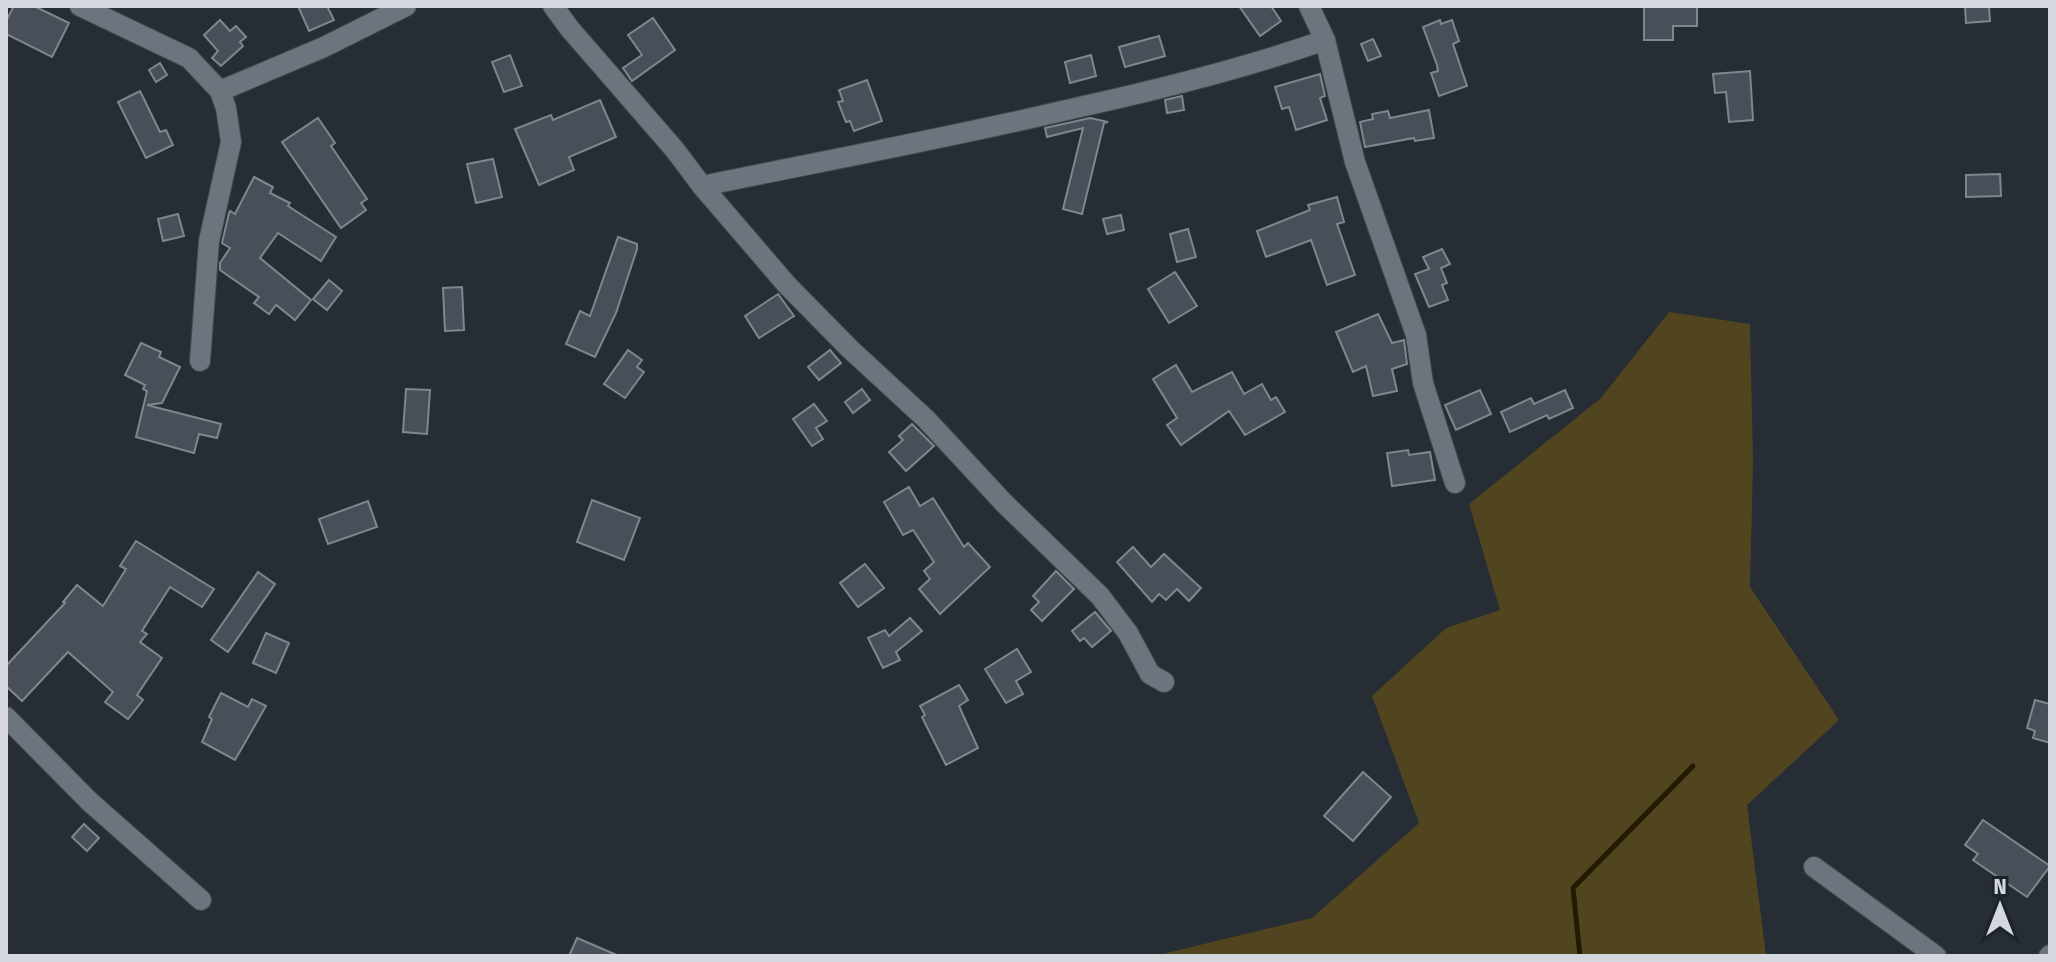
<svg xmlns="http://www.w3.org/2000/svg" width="2056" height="962" font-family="'Fira Sans Condensed',sans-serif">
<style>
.green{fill:#50451f}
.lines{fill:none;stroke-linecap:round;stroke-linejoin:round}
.stream{stroke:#221a01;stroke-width:5}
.building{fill:#484f58;stroke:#7e868f;stroke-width:2}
.minor-casing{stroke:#42484e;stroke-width:22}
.minor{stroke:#6c747d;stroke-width:20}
</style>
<rect width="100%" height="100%" fill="#262d34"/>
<path class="green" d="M 1669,312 L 1750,324 L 1753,463 L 1750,587 L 1839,720 L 1747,805 L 1766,956 L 1154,956 L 1312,918 L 1419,823 L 1372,696 L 1446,628 L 1500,610 L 1469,504 L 1601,398 Z"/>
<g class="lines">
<path class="stream" d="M 1580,956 L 1573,888 L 1693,766"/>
</g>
<g class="building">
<path d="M 14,6 L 34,6 L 69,23 L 52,57 L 6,34 L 6,21 Z"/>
<path d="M 298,6 L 327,6 L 334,20 L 309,31 Z"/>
<path d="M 1239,6 L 1271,6 L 1281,21 L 1260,36 Z"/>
<path d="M 1644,6 L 1697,6 L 1697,26 L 1673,26 L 1673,40 L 1644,40 Z"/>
<path d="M 1965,6 L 1989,6 L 1990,21 L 1966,23 Z"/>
<path d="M 653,18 L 675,50 L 632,81 L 623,68 L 642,55 L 628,35 Z"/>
<path d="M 220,20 L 230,31 L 236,26 L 246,37 L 240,42 L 243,46 L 221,66 L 212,58 L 218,51 L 204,35 Z"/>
<path d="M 1440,20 L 1441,24 L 1452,20 L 1459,41 L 1453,44 L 1467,86 L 1439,96 L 1431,73 L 1438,71 L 1437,65 L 1423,27 Z"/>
<path d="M 1159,36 L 1165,56 L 1125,67 L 1119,47 Z"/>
<path d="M 1373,39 L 1381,56 L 1368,61 L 1361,44 Z"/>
<path d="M 510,55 L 522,86 L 504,92 L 492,62 Z"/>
<path d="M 1091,55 L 1096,76 L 1070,83 L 1065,62 Z"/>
<path d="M 160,63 L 167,75 L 156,82 L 149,70 Z"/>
<path d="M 1750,71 L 1753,120 L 1729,122 L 1726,92 L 1715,93 L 1713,74 Z"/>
<path d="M 1320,74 L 1325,96 L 1320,98 L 1327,120 L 1296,130 L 1289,107 L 1282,109 L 1275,87 Z"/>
<path d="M 867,80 L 882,121 L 854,131 L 850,121 L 846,122 L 838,102 L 843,101 L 839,90 Z"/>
<path d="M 140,91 L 160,132 L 166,130 L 173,145 L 146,158 L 118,102 Z"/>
<path d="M 1182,96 L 1184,110 L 1167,113 L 1165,100 Z"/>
<path d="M 600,100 L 616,137 L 569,157 L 574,170 L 539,185 L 515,129 L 551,115 L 553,120 Z"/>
<path d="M 1429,110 L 1434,138 L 1415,141 L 1414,138 L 1365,147 L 1360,122 L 1373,119 L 1372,114 L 1388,111 L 1390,118 Z"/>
<path d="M 318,118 L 335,143 L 331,146 L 367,199 L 361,203 L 366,210 L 341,228 L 282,142 Z"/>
<path d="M 1090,118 L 1108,122 L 1104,123 L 1082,214 L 1063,209 L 1083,128 L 1047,137 L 1045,128 Z"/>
<path d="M 493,159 L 502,197 L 476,203 L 467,164 Z"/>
<path d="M 2000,174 L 2001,196 L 1966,197 L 1966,175 Z"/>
<path d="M 254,177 L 273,187 L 270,193 L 290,203 L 288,206 L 336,237 L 321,261 L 278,233 L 260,258 L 311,300 L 295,320 L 276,305 L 269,314 L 254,303 L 259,297 L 220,270 L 220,263 L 230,248 L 222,243 L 229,213 L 230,211 L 235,214 Z"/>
<path d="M 1337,197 L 1344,222 L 1337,224 L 1355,275 L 1327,285 L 1311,240 L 1266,257 L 1257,231 L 1310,210 L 1308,205 Z"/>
<path d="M 178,214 L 184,236 L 163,241 L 158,219 Z"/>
<path d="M 1121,215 L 1124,230 L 1107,234 L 1103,219 Z"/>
<path d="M 1188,229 L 1196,257 L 1177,262 L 1170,234 Z"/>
<path d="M 618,237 L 637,244 L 637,249 L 616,313 L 595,357 L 566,344 L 580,311 L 590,316 Z"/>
<path d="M 1442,249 L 1450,264 L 1441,268 L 1447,283 L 1442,285 L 1448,300 L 1429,307 L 1415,274 L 1429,269 L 1423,257 Z"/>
<path d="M 1175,272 L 1197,306 L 1169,323 L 1148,289 Z"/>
<path d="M 329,280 L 342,291 L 327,310 L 313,299 Z"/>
<path d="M 462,287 L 464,330 L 445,331 L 443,288 Z"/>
<path d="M 778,294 L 794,316 L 759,338 L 745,316 Z"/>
<path d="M 1378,314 L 1392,343 L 1404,340 L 1407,364 L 1392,369 L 1397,391 L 1373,396 L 1366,366 L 1353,372 L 1336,332 Z"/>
<path d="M 141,343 L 161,352 L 159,357 L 180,367 L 162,403 L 147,405 L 221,424 L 217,438 L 199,434 L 194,453 L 136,437 L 147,391 L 143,389 L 145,385 L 125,375 Z"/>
<path d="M 628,350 L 642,360 L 637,367 L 644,372 L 625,398 L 604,384 Z"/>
<path d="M 830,350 L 841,363 L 819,380 L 808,367 Z"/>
<path d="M 1176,365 L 1192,392 L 1232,372 L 1244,394 L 1262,384 L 1271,400 L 1276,397 L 1285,412 L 1245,435 L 1229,411 L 1181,445 L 1167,425 L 1177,418 L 1153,379 Z"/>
<path d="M 406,389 L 430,390 L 427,434 L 403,432 Z"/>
<path d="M 862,389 L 870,400 L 853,413 L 845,402 Z"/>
<path d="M 1480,390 L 1491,414 L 1456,430 L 1445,405 Z"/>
<path d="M 1565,390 L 1573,408 L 1549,419 L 1547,415 L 1510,432 L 1501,412 L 1531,398 L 1534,404 Z"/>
<path d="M 814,404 L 827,421 L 816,428 L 823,439 L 812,446 L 793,419 Z"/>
<path d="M 912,424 L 934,446 L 906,471 L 889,452 L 903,440 L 899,436 Z"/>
<path d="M 1408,450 L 1409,455 L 1430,452 L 1435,480 L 1392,486 L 1387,453 Z"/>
<path d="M 909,487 L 920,506 L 933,498 L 964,547 L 968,543 L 990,567 L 940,614 L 919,589 L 930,579 L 924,571 L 934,562 L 913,530 L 903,535 L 884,502 Z"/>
<path d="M 592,500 L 640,518 L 624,560 L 577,542 Z"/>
<path d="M 368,501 L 377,527 L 328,544 L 319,519 Z"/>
<path d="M 136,541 L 214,589 L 202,607 L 170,587 L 142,631 L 147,634 L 140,642 L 162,658 L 137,695 L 143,700 L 128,719 L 105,702 L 113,692 L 68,652 L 22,701 L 6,686 L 6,666 L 65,603 L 63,602 L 77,585 L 103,606 L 126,569 L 120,566 Z"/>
<path d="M 1133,547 L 1151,567 L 1164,554 L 1201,588 L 1189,601 L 1177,589 L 1166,600 L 1159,594 L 1152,602 L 1117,562 Z"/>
<path d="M 865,564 L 884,588 L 858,607 L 840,583 Z"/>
<path d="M 1056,571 L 1074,589 L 1042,621 L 1031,610 L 1039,602 L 1033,596 Z"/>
<path d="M 258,572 L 275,584 L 228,652 L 211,640 Z"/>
<path d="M 1095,612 L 1111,631 L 1092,647 L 1084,638 L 1080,641 L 1072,631 Z"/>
<path d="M 910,618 L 922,631 L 896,652 L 900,660 L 883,668 L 868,638 L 885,630 L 889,636 Z"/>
<path d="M 266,633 L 289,643 L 276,673 L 253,663 Z"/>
<path d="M 1017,649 L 1031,672 L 1016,681 L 1023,694 L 1006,703 L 985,669 Z"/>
<path d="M 959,685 L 968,700 L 959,706 L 978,748 L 946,765 L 922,717 L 925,715 L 920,706 Z"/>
<path d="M 221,693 L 248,707 L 252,699 L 266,706 L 235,760 L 202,742 L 212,719 L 209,717 Z"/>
<path d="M 2035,700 L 2050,704 L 2050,743 L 2033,738 L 2035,731 L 2027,728 Z"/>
<path d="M 1363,772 L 1391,797 L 1353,841 L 1324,816 Z"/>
<path d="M 1983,820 L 2050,866 L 2027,897 L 1973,860 L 1978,854 L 1965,845 Z"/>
<path d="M 84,824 L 99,838 L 87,851 L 72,837 Z"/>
<path d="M 577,938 L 619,956 L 569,956 Z"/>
</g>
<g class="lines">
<defs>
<g id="minor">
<path d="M 80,6 L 189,58 L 220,91 L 226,108 L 231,142 L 209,241 L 200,361"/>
<path d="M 553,6 L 570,29 L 675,150 L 702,186 L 787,285 L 850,349 L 926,419 L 1004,503 L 1100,596 L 1128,633 L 1150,674 L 1164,682"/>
<path d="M 1309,6 L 1325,40 L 1355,162 L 1416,335 L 1423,383 L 1455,483"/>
<path d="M 220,91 L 324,47 L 406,6"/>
<path d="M 702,186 C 829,160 957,136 1084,106 C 1165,88 1246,68 1325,40"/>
<path d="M 6,717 L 89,801 L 201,900"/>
<path d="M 1814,867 L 1936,956"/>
<path d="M 2049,956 L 2050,955"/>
</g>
</defs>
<use href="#minor" class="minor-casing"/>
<use href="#minor" class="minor"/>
</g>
<rect width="2056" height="962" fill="none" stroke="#d4d8de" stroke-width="16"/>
<g transform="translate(2000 906)" stroke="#1c232a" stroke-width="6" paint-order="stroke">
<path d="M0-6L14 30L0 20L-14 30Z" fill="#d4d8de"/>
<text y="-12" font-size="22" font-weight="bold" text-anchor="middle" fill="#d4d8de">N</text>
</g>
</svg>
